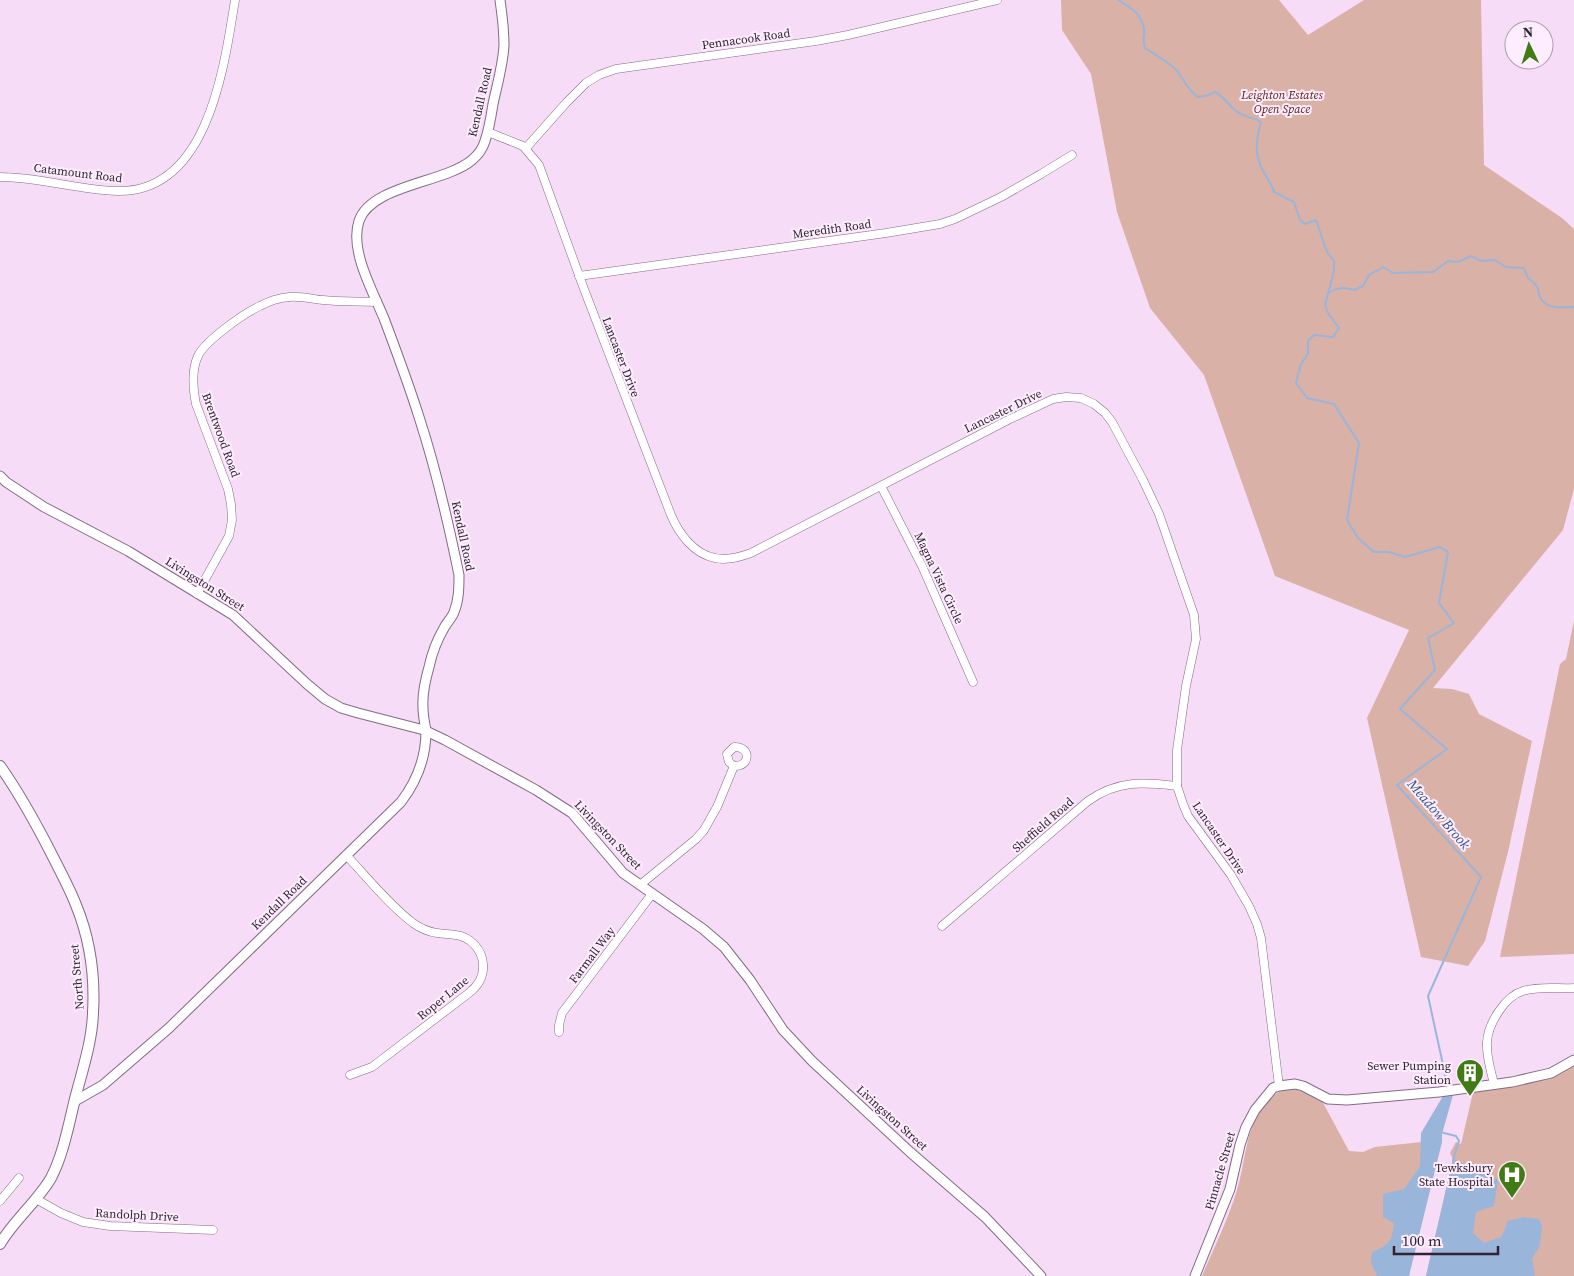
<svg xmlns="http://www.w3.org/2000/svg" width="1574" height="1276" font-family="'Source Serif 4',serif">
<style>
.green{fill:#dab1a7}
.water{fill:#9ab5da}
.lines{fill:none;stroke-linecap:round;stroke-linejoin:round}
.stream{stroke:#9ab5da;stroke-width:2}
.minor-casing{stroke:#836b85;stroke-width:9}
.tertiary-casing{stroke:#836b85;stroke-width:11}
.secondary-casing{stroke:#836b85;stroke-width:12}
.minor{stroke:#fff;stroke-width:8}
.tertiary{stroke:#fff;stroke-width:9}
.secondary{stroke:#fff;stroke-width:10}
.labels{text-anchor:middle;stroke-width:4;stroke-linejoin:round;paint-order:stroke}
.street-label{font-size:12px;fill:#2f242f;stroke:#feedfe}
.park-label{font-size:12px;font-style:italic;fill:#5d2116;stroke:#feedfe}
.poi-label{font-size:12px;fill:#2f242f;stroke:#feedfe;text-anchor:end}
.water-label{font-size:14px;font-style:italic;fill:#325686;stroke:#feedfe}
</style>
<rect width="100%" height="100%" fill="#f7dcf8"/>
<g class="green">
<path d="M 1061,0 L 1279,0 L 1308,35 L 1364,0 L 1481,0 L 1484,165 L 1562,218 L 1574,229 L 1574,489 L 1563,530 L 1433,688 L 1452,689 L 1469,694 L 1479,714 L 1532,741 L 1508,852 L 1485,941 L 1468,966 L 1421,957 L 1367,718 L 1409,630 L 1275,576 L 1204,375 L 1150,308 L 1117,212 L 1091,74 L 1062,30 Z"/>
<path d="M 1574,621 L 1574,954 L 1500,957 L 1560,664 L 1566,659 Z"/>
<path d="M 1574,1066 L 1574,1276 L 1426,1276 L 1453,1159 L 1450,1153 L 1456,1142 L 1461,1144 L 1474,1088 L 1551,1075 Z"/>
<path d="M 1295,1089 L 1321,1099 L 1349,1151 L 1363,1152 L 1375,1147 L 1431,1141 L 1409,1276 L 1202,1276 C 1214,1248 1228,1220 1237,1190 C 1245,1165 1245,1135 1259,1113 C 1267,1099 1278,1088 1295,1089 Z"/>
</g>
<g class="water">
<path d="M 1453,1095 L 1442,1134 L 1442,1142 L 1409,1276 L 1377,1276 L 1371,1263 L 1372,1252 C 1389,1245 1392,1242 1394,1223 L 1383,1217 L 1383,1194 L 1404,1189 L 1420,1166 L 1421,1133 L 1443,1096 Z"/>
<path d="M 1453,1159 L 1498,1180 L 1494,1206 L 1476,1212 L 1473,1233 L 1484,1243 L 1501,1237 L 1508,1221 L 1524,1217 L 1539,1219 L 1542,1226 L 1540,1245 L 1532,1259 L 1535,1276 L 1426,1276 Z"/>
</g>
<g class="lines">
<g class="stream">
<path d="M 1118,0 C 1130,7 1142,14 1144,29 C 1145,37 1141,41 1146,49 C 1152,52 1175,67 1178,72 C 1186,83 1186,88 1198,97 L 1205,96 L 1215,92 C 1225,97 1232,110 1239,113 C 1246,117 1253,117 1261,122 C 1256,139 1254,154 1263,171 C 1267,178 1272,184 1274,192 L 1294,202 L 1300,220 L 1305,224 L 1316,220 L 1327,252 L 1334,261 L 1334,271 L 1325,305 L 1328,313 L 1339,328 L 1333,337 L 1314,335 L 1308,341 L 1308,354 L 1301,364 L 1296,383 L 1307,398 L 1334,404 L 1359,443 L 1347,520 L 1358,538 L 1374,552 L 1389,552 L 1405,557 L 1440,547 L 1448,552 L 1439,603 L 1454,623 L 1428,638 L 1435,670 L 1400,709 L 1447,749 L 1397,785 L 1481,877 L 1428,996 L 1447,1083"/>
<path d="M 1329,293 C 1338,287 1344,287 1354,290 L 1363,286 L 1369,275 L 1383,267 L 1393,273 L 1433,272 L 1448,261 L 1458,262 L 1471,256 L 1481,261 L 1495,260 L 1506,267 L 1524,268 C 1528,283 1532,278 1537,287 C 1539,290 1538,295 1541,299 C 1548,310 1563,307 1574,307"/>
<path d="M 1440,1132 L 1456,1136 L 1459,1141 L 1453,1160"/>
</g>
<defs>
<g id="minor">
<path d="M 488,132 L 523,146 L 539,165 L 584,289 L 671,515 C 679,534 694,554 715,558 C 727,561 740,557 751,553 L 1008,420 L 1053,399 L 1066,397 L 1081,398 L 1094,404 L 1105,413 L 1112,422 L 1143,480 L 1159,514 L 1194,615 L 1196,639 L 1186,686 L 1177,750 L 1177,786 L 1183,804 L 1188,816 L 1231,875 L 1249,906 L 1257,924 L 1261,938 L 1265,971 L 1279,1086"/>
<path d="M 526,148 L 566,103 L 586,83 L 599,75 L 616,69 L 816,41 L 848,35 L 997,0"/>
<path d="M 0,177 C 40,177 78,190 117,191 C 208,193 224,68 235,0"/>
<path d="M 579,276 L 886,233 L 940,224 L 955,219 L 1001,197 L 1041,174 L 1072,155"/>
<path d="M 881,486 L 922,566 L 973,682"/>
<path d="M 197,594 L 229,536 L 232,520 L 231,504 L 228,489 L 196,404 C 193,389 191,371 198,356 C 205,341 244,313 260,306 C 269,301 279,298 289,297 C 301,296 312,299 323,300 C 341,302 359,301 377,302"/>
<path d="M 346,855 C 367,877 388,904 413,923 C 420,928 429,932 437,933 C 444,934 450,934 456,935 C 470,937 482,949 483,964 C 484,976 478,986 469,993 L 372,1067 L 350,1075"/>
<path d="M 640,885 L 696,839 L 704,830 L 717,807 L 734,766 C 751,767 751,746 734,747 L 727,754 L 729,762 L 734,766"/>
<path d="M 942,926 L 1088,801 C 1118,780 1142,782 1177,786"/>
<path d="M 559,1032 L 559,1025 L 562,1013 L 652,894"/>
<path d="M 1494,1084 C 1491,1071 1486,1056 1487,1042 C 1488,1024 1505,996 1523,991 C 1539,986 1558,989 1574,988"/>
<path d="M 36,1199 L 61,1213 L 83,1222 L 110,1226 L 213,1230"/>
<path d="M 0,1201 L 19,1178"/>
</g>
<g id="tertiary">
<path d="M 0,476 L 6,482 L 44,507 L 128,551 L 233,615 L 307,684 L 325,699 L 341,708 L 358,713 L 424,730 L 445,740 L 536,790 L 572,813 L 623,873 L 703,929 L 724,947 L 750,980 L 783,1030 L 812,1061 L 910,1152 L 985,1217 L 1041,1276"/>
<path d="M 75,1101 L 103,1085 L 169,1028 L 401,802 C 417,781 426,757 426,731 C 425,724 423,716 423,708 C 422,694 425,681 429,667 C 432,653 437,640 444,628 C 447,622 452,618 454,612 C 459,600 459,587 459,575 C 448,521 436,469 419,417 C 409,385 397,353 385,321 C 374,293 349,251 359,221 C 371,185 445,183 472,160 C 478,155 483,148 485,141 C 489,130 491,117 493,104 C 497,85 503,65 504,45 C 504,30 502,14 500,0"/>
<path d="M 1195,1276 L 1230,1189 L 1240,1145 L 1246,1127 L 1255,1110 L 1273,1088 L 1279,1086 L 1295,1084 L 1303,1086 L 1328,1099 L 1347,1100 L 1439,1092 L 1512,1082 L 1551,1073 L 1574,1060"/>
</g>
<path id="secondary" d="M 0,766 C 19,793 35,822 50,851 C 59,869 69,887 76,905 C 90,939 95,978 93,1013 C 92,1041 83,1068 76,1095 C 69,1122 64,1153 51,1178 C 37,1202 14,1220 0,1244"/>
</defs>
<use href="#minor" class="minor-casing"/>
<use href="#tertiary" class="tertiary-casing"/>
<use href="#secondary" class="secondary-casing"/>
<use href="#minor" class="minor"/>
<use href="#tertiary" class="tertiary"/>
<use href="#secondary" class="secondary"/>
</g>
<defs>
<symbol id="building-pin" viewBox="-11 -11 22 30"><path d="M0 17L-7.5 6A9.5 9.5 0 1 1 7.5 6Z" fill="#407b13" stroke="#feedfe"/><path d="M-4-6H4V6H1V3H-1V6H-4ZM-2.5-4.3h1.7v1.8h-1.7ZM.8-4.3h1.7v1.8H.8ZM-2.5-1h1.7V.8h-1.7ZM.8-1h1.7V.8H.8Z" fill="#fff"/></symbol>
<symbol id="hospital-pin" viewBox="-11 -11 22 30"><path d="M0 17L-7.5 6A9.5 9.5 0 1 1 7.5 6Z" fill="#407b13" stroke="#feedfe"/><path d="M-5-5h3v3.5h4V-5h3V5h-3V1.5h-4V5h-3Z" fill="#fff"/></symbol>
</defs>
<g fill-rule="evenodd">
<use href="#building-pin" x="1454" y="1057" width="32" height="43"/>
<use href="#hospital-pin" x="1496" y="1159" width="32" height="43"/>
</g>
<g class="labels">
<g class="street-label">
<text transform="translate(746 39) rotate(-8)" y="4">Pennacook Road</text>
<text transform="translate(480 102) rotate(-77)" y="4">Kendall Road</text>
<text transform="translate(78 173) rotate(7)" y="4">Catamount Road</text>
<text transform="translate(832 229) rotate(-8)" y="4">Meredith Road</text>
<text transform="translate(621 357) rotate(69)" y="4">Lancaster Drive</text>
<text transform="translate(1003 411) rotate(-26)" y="4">Lancaster Drive</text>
<text transform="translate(221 435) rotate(70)" y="4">Brentwood Road</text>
<text transform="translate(463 536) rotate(78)" y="4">Kendall Road</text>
<text transform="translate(939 578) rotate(65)" y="4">Magna Vista Circle</text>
<text transform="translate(205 584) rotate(32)" y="4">Livingston Street</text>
<text transform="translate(1043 825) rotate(-41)" y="4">Sheffield Road</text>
<text transform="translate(608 835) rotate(46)" y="4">Livingston Street</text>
<text transform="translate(1219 838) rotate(56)" y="4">Lancaster Drive</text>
<text transform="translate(279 903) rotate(-44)" y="4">Kendall Road</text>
<text transform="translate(592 955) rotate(-53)" y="4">Farmall Way</text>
<text transform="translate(77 977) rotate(-95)" y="4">North Street</text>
<text transform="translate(443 998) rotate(-39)" y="4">Roper Lane</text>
<text transform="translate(892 1118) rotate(42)" y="4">Livingston Street</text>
<text transform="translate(1220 1171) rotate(-74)" y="4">Pinnacle Street</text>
<text transform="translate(137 1215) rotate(3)" y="4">Randolph Drive</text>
</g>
<g class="park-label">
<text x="1282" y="99">Leighton Estates<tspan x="1282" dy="14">Open Space</tspan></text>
</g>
<g class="poi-label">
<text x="1451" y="1070">Sewer Pumping<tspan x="1451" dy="14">Station</tspan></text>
<text x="1493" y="1172">Tewksbury<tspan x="1493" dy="14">State Hospital</tspan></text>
</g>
<g class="water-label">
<text transform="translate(1439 814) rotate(49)" y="5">Meadow Brook</text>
</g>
</g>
<g transform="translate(1529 45) rotate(356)"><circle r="24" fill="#feedfe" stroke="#ab9dab"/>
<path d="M0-4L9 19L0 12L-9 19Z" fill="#407b13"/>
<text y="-8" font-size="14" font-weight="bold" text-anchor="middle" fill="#2f242f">N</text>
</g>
<path d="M1394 1246v8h104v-8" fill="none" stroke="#2f242f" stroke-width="2.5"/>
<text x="1402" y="1246" font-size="15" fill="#2f242f" stroke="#feedfe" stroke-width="4" paint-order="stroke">100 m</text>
</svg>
